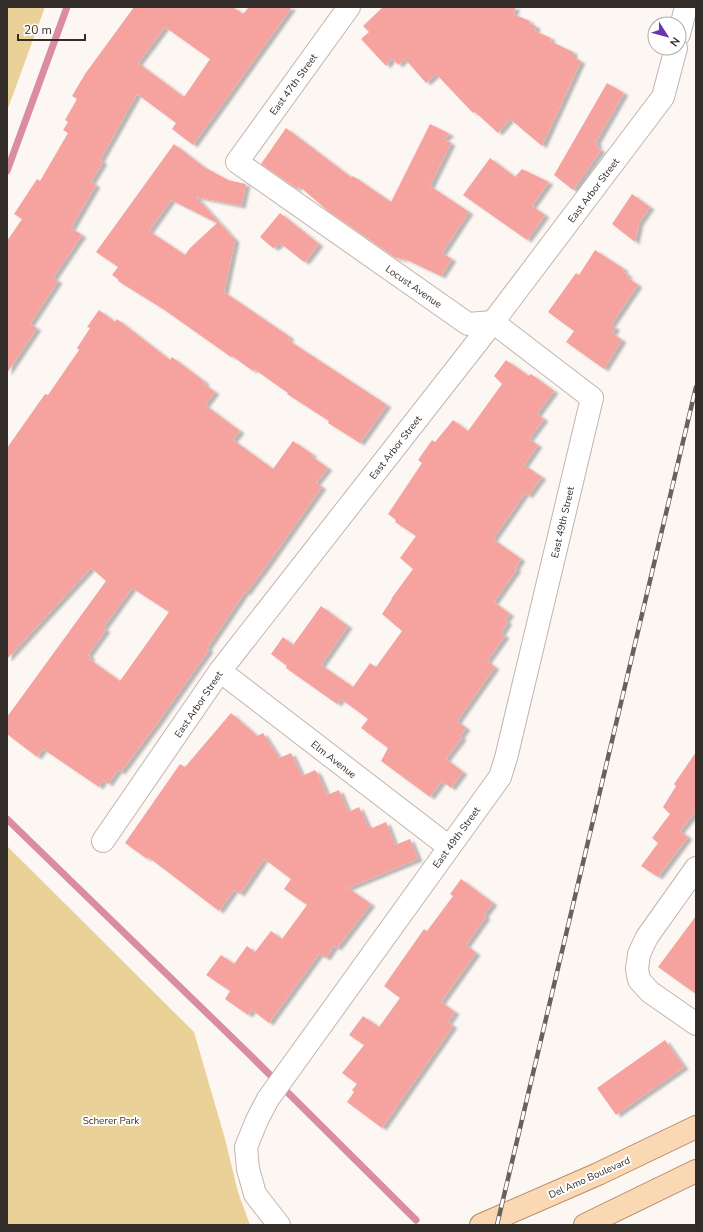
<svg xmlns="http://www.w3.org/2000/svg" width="703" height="1232" font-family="'Nunito Sans',sans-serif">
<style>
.green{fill:#e9d197}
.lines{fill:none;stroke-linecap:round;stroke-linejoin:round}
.stream{stroke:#da8ca2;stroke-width:7}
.building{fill:#f6a39f;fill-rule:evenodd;filter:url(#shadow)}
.minor-casing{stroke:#c3b3ac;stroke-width:24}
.major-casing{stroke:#b48b63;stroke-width:24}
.minor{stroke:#fff;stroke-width:22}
.major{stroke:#fbd8b4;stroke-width:22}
.rail-casing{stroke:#68625f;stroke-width:4.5}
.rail{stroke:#fff;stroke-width:3;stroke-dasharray:9;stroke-linecap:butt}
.labels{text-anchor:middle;stroke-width:4;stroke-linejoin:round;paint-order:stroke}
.street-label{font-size:10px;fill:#332d2a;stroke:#fff}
.park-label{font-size:10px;fill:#423414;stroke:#fff}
</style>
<defs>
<filter id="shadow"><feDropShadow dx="4.5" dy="2.5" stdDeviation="1" flood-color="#0004"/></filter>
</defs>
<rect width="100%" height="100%" fill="#fdf7f4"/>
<g class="green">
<path d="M 7,7 L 45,7 L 7,111 Z"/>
<path d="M 7,846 L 194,1032 L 225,1139 L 238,1192 L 250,1225 L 7,1225 Z"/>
</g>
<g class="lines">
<g class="stream">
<path d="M 7,171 L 67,7"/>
<path d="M 7,819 L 248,1053 L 416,1220"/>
</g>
</g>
<g class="building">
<path d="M 134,7 L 233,7 L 243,14 L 249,7 L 292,7 L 193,145 L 172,129 L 176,123 L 137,94 L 100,160 L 103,162 L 91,182 L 96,185 L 71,228 L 82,235 L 53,278 L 58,281 L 30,324 L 37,328 L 7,373 L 7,241 L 22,219 L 14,214 L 37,179 L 40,181 L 68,133 L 63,130 L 68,122 L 65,120 L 77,99 L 72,96 L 85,74 ZM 165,27 L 210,59 L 184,97 L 138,63 Z"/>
<path d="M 383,7 L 516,7 L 513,14 L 530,21 L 529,23 L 536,26 L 535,31 L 551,38 L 550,41 L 573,52 L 573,57 L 581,61 L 542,146 L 510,119 L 498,133 L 475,112 L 473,113 L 436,74 L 426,83 L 405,59 L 398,65 L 392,58 L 386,66 L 361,39 L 369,32 L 363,26 Z"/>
<path d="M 607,83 L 624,93 L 596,142 L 598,144 L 596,146 L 601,150 L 573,190 L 554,175 Z"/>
<path d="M 430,124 L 450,134 L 444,139 L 451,143 L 430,186 L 469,212 L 442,253 L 452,259 L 441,276 L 403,258 L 402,260 L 398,257 L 397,259 L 328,211 L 299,186 L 297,189 L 261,164 L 286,128 L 352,178 L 353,176 L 391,202 Z"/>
<path d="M 174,144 L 204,167 L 228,180 L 246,184 L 241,206 L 196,197 L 235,240 L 224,292 L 290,337 L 288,340 L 387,405 L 360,443 L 328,423 L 329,421 L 287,394 L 288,393 L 254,369 L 253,371 L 232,356 L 231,357 L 163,309 L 118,281 L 119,280 L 112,275 L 118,267 L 96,252 ZM 171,200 L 217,223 L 190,248 L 185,255 L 149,231 Z"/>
<path d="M 490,158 L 515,177 L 522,169 L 549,182 L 532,206 L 545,215 L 527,240 L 463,195 Z"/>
<path d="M 632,194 L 650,207 L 639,223 L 635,242 L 612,224 Z"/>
<path d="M 280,213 L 319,244 L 306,261 L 304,262 L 280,243 L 276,247 L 273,248 L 260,237 Z"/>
<path d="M 595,250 L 624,269 L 623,271 L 628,275 L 627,277 L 638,285 L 611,325 L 616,328 L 612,333 L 622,340 L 604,369 L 566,342 L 574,331 L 548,312 L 576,273 L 579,275 Z"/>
<path d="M 99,310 L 115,322 L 117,319 L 170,360 L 172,357 L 205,382 L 204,384 L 215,392 L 205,405 L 240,431 L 233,440 L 273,469 L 293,441 L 312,454 L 311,456 L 328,468 L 316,483 L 322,487 L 264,569 L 246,593 L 245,592 L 207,648 L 209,650 L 156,725 L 121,772 L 118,770 L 108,784 L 103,780 L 99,787 L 43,749 L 37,757 L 7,734 L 7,717 L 106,581 L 91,568 L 7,659 L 7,448 L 45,394 L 48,395 L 79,350 L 77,348 L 90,328 L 87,327 ZM 132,588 L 169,612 L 120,681 L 89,659 L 91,657 L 88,655 L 106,630 L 103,628 Z"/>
<path d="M 506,360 L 529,376 L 531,374 L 554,391 L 537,414 L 544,419 L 529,439 L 538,445 L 524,465 L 542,477 L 528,496 L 525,493 L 493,539 L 521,559 L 515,568 L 517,569 L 494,602 L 510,614 L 505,620 L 508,622 L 501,633 L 505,636 L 487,661 L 495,667 L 457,721 L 466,728 L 460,736 L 462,738 L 446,759 L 463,772 L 451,788 L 442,781 L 430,797 L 381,761 L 388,748 L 361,728 L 368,719 L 341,699 L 337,704 L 286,668 L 287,666 L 271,654 L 283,637 L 293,645 L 321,606 L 348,626 L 321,665 L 353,687 L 370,663 L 376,667 L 402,631 L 382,614 L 392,599 L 391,599 L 413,569 L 400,558 L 416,536 L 395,522 L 396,520 L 388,514 L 422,463 L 418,460 L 432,440 L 435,442 L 453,420 L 468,431 L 502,384 L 494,376 Z"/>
<path d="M 231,713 L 257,736 L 263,733 L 279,758 L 291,753 L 302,776 L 315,770 L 316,772 L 317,772 L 327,795 L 339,790 L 348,812 L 359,807 L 368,827 L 371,826 L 372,828 L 386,822 L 395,845 L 410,839 L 418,859 L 348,888 L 371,904 L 337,948 L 334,946 L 326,958 L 319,954 L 269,1023 L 252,1010 L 248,1015 L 225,999 L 230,991 L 206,975 L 221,955 L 234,964 L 247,946 L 255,952 L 271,931 L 282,939 L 307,905 L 284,889 L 291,879 L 264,859 L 240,894 L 234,890 L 219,911 L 148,857 L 147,859 L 125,843 L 180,764 L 185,767 Z"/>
<path d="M 696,752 L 696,811 L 680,831 L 688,837 L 658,877 L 641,866 L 658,843 L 652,838 L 670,814 L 663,807 L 676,786 L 674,784 Z"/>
<path d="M 461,879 L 493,903 L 484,915 L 486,917 L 466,945 L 476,953 L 441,1002 L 455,1012 L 448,1022 L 453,1026 L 382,1128 L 347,1102 L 354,1092 L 352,1090 L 357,1084 L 342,1073 L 364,1045 L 349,1035 L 363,1016 L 379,1027 L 400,998 L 384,986 L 424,929 L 427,931 L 453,896 L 450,894 Z"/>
<path d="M 696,916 L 696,994 L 658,967 Z"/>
<path d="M 665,1040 L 684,1067 L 616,1115 L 597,1088 Z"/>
</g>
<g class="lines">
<defs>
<g id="minor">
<path d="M 679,34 L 686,7"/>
<path d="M 220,671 L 449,847"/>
<path d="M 103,841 L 220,671 L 493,322 L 663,97 L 676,48"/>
<path d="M 696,868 L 647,937 L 639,954 L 637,969 L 639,980 L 650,992 L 696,1024"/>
<path d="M 279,1225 L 255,1194 L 248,1169 L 246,1147 L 257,1120 L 268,1099 L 500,777 L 506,758 L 592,398 L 493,322 L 468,324 L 237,162 L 349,7"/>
</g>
<g id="major">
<path d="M 481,1225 L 598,1174 L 696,1127"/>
<path d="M 585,1225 L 696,1171"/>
</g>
</defs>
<use href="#minor" class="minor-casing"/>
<use href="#major" class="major-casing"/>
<use href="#minor" class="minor"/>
<use href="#major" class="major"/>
<defs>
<path id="rail" d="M 497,1225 L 696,387"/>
</defs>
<use href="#rail" class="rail-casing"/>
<use href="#rail" class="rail"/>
</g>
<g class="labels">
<g class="street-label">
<text transform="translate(293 84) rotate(-54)" y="4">East 47th Street</text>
<text transform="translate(593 190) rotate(-53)" y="4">East Arbor Street</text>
<text transform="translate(414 286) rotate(35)" y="4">Locust Avenue</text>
<text transform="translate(395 447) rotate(-52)" y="4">East Arbor Street</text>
<text transform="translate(562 522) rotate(-77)" y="4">East 49th Street</text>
<text transform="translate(198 704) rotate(-56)" y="4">East Arbor Street</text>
<text transform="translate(334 759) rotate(38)" y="4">Elm Avenue</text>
<text transform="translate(456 837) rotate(-54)" y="4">East 49th Street</text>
<text transform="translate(589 1177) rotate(-24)" y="4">Del Amo Boulevard</text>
</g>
<g class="park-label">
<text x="111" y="1124">Scherer Park</text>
</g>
</g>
<rect width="703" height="1232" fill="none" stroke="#332d2a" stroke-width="16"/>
<g transform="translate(667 36) rotate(126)"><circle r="19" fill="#ffffff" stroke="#adabaa"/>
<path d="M0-3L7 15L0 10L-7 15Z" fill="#6737af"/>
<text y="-6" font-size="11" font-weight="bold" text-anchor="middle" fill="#332d2a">N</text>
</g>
<path d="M18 34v6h67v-6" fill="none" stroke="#332d2a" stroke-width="2"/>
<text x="24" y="34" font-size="12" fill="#332d2a" stroke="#ffffff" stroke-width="3" paint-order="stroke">20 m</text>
</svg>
